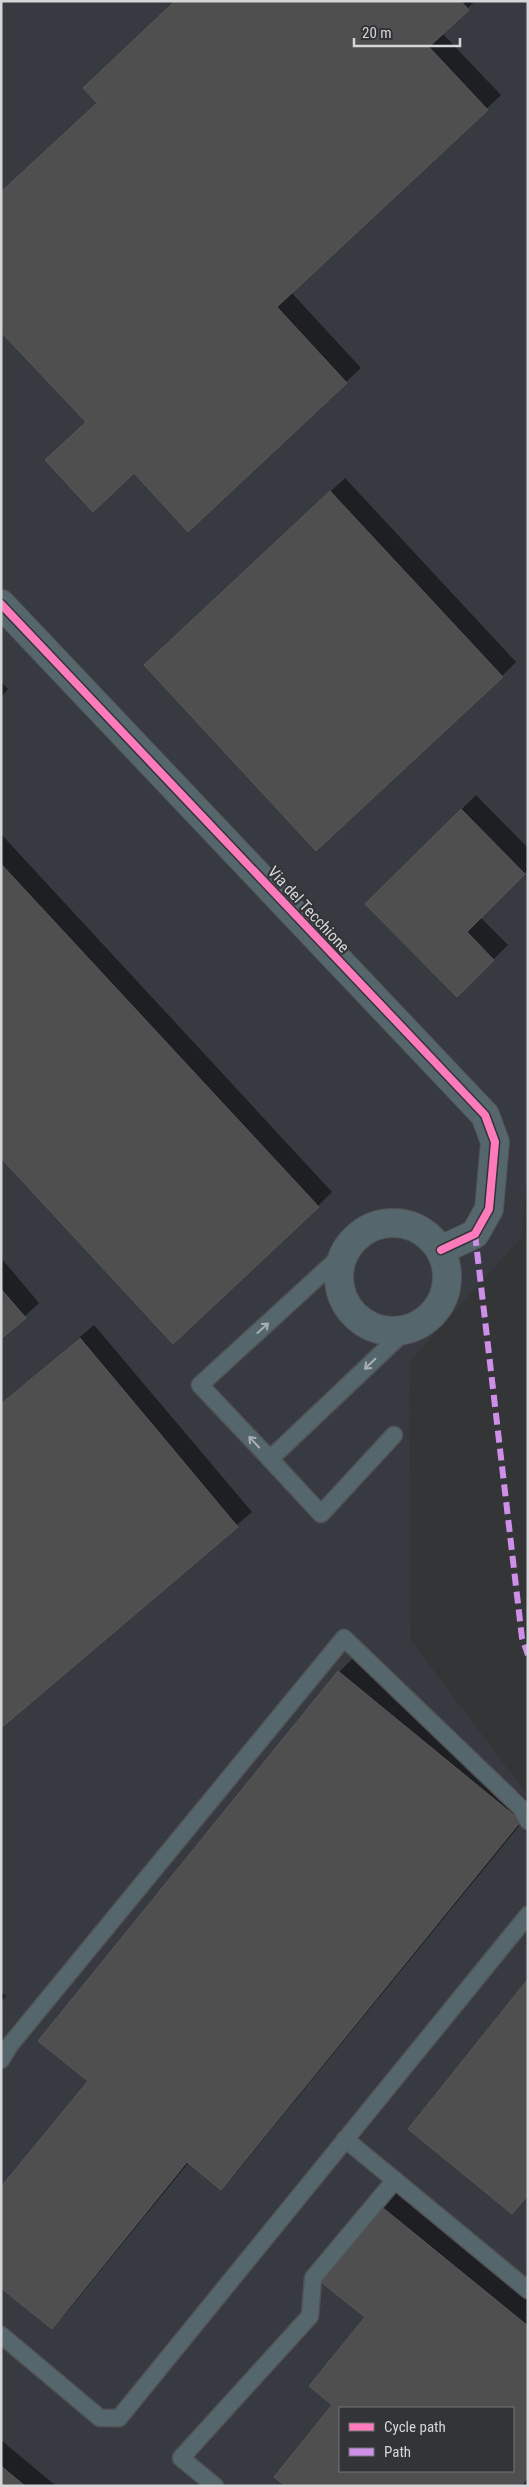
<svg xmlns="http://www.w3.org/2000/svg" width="529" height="2487" font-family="'Roboto Condensed',sans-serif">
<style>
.built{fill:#383a42;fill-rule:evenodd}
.shadow{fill:#0007;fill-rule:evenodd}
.building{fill:#4f4f4f;stroke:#595858;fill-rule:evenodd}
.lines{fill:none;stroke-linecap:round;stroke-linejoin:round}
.service-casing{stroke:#515253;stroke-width:19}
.minor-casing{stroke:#515253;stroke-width:30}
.service{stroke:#55676d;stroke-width:16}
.minor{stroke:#55676d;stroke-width:28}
.quiet{stroke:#ce8fe9;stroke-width:6;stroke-dasharray:12 6;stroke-linecap:butt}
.cycleway-casing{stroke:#333437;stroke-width:11}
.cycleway{stroke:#fd7abc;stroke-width:8}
.oneway{stroke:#a8afb3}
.labels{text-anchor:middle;stroke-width:4.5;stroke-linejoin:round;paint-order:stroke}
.street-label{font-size:16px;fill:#d5d6d8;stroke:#333437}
</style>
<rect width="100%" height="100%" fill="#343536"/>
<path class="built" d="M 1,1 L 528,1 L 528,1175 L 521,1238 L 410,1361 L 409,1396 L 410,1639 L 528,1796 L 528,2486 L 1,2486 ZM 340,2408 L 513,2408 L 513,2471 L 340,2471 Z"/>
<g class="shadow">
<path d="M 176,1 L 475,1 L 442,33 L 501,95 L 291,292 L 361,368 L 188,530 L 88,422 L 98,102 Z"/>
<path d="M 345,478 L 516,662 L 502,676 L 160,651 Z"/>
<path d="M 1,682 L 8,689 L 1,697 Z"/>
<path d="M 476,795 L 528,848 L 528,870 L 480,917 L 508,945 L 457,995 L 367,904 Z"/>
<path d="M 1,834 L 332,1192 L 318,1206 L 1,1157 Z"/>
<path d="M 1,1258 L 39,1303 L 1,1338 Z"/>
<path d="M 94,1325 L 252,1512 L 1,1726 L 1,1404 Z"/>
<path d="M 353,1658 L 528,1800 L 528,1815 L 235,2174 L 221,2188 L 189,2162 L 66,2313 L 52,2328 L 90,2081 L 40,2040 L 339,1672 Z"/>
<path d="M 1,1992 L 6,1996 L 1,2002 Z"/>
<path d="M 392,2190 L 528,2300 L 528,2480 L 523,2486 L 287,2486 L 334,2405 L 366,2317 L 318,2278 ZM 340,2408 L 513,2408 L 513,2471 L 340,2471 Z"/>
<path d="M 1,2440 L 56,2486 L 1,2486 Z"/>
</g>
<g class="building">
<path d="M 175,1 L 461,1 L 469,10 L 429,47 L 488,110 L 277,307 L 347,383 L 188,532 L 134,473 L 93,512 L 45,460 L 86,422 L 1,332 L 1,192 L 97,103 L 83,88 Z"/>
<path d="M 330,491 L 503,677 L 316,851 L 144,665 Z"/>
<path d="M 461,809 L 525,874 L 467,932 L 494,960 L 457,997 L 365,904 Z"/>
<path d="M 1,864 L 319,1207 L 173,1344 L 1,1158 Z"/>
<path d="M 1,1289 L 26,1318 L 1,1339 Z"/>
<path d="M 80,1338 L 238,1527 L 1,1728 L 1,1404 Z"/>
<path d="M 338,1671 L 521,1821 L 221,2190 L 187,2162 L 52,2329 L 1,2288 L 1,2187 L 88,2081 L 38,2041 Z"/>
<path d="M 528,1979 L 528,2195 L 512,2214 L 408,2129 Z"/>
<path d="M 377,2203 L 528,2326 L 528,2478 L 521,2486 L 285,2486 L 274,2477 L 332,2405 L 309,2386 L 365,2317 L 316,2278 ZM 340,2408 L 513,2408 L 513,2471 L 340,2471 Z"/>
<path d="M 1,2466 L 25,2486 L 1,2486 Z"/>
</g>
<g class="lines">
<defs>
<g id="service">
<path d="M 343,1254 L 200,1385 L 270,1459 L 406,1330"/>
<path d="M 270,1459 L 321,1514 L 394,1435"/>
<path d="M 1,2060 L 10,2045 L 344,1638 L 521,1808 L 528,1821"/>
<path d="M 345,2139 L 528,2290"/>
<path d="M 1,2335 L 100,2418 L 119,2418 L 528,1915"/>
<path d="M 215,2486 L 181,2458 L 310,2316 L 313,2278 L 395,2180"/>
</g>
<g id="minor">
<path d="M 1,604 L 485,1115 L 495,1142 L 489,1209 L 475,1234 L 441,1250"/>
<circle cx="393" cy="1277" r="54"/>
</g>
</defs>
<use href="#service" class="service-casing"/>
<use href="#minor" class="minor-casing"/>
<use href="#service" class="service"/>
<use href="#minor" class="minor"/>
<path class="quiet" d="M 475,1234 L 522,1638 L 528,1655"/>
<defs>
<path id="cycleway" d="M 1,604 L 485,1115 L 495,1142 L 489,1209 L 475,1234 L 441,1250"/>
</defs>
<use href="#cycleway" class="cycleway-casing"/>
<use href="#cycleway" class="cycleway"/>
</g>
<defs><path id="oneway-shaft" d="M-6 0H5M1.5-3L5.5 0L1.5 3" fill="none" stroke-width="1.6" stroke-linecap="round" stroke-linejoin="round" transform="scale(1.25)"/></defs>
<g class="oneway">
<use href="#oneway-shaft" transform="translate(263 1328) rotate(-42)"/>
<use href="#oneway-shaft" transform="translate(370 1364) rotate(136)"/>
<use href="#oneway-shaft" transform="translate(254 1442) rotate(-133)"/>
</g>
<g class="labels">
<g class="street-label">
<text transform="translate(309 909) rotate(47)" y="6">Via del Tecchione</text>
</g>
</g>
<rect width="529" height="2487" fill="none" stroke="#d5d6d8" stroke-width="5"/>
<rect x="339" y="2407" width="175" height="65" fill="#333437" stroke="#747577"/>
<rect x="349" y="2423" width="25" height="8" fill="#fd7abc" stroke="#747577"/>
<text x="384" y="2432" font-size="15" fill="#d5d6d8">Cycle path</text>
<rect x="349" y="2448" width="25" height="8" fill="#ce8fe9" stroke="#747577"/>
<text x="384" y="2457" font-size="15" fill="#d5d6d8">Path</text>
<path d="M354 38v8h106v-8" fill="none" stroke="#d5d6d8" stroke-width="2.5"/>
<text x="362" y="38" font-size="15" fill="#d5d6d8" stroke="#333437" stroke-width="4" paint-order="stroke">20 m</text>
</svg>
